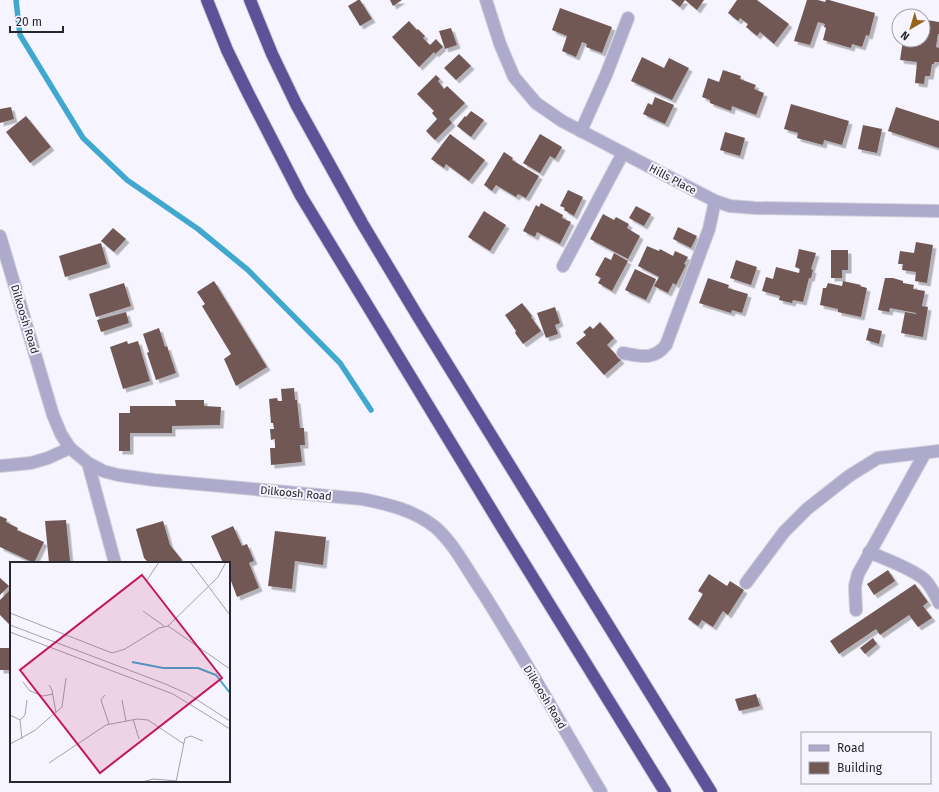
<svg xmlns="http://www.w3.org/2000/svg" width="939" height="792" font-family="'Fira Sans',sans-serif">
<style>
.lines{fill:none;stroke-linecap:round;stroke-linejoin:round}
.stream{stroke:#40a8cf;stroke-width:5.5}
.building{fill:#715954;filter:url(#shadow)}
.minor-casing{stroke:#d1cfd9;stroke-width:14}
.highway-casing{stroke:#d1cfd9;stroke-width:14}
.minor{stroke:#adaacc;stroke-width:12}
.highway{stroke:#5d5197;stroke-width:12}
.labels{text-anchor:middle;stroke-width:4;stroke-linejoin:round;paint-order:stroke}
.street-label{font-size:11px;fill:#27252e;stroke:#f6f4fe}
.inset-river{fill:none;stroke:#40a8cf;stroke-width:2}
.inset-road{fill:none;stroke:#a3a1ab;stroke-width:1}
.view{fill:#c2185b;fill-opacity:0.15;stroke:#c2185b;stroke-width:2}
.inset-edge{fill:none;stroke:#27252e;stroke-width:2}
</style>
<defs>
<filter id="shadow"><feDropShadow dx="3.5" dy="3.5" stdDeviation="0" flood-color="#0004"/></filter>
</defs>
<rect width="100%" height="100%" fill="#f6f4fe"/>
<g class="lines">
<path class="stream" d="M 16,0 L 20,35 L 83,138 L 127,180 L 198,229 L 248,270 L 340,363 L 371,410"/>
</g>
<g class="building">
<path d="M 358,0 L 360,0 L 372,19 L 360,26 L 348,6 Z"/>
<path d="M 390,0 L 402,0 L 393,6 Z"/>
<path d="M 671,0 L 704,0 L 697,10 L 685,0 L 680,7 Z"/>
<path d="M 737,0 L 757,0 L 789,24 L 774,44 L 760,32 L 757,36 L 746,27 L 748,24 L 740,18 L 738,21 L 728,13 Z"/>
<path d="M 807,0 L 818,0 L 825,2 L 826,0 L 829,0 L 875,13 L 869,36 L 866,35 L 862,47 L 852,44 L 851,48 L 823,40 L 826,28 L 824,27 L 825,24 L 818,22 L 810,45 L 794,41 Z"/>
<path d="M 560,8 L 612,27 L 602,53 L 586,47 L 587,44 L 582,42 L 576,57 L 562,51 L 567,36 L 552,30 Z"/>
<path d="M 927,20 L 939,22 L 939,34 L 938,34 L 936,47 L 939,48 L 939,62 L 934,62 L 934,64 L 932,64 L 930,76 L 925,76 L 924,84 L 915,83 L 917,62 L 900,60 L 903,40 L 923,40 L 923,21 L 927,22 Z"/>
<path d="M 409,21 L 417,30 L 418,29 L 425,36 L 423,38 L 430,45 L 436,39 L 443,47 L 435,54 L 434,52 L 419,67 L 392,37 Z"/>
<path d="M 451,28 L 457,45 L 445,49 L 439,31 Z"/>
<path d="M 459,54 L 471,66 L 456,80 L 444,68 Z"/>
<path d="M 642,57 L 664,68 L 669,58 L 689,68 L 672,100 L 631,81 Z"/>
<path d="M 723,70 L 741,76 L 740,79 L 756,85 L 754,89 L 764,93 L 756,115 L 732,106 L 731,111 L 710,103 L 710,100 L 702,97 L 708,78 L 719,82 Z"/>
<path d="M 436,75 L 440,79 L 438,81 L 444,89 L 447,86 L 465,103 L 449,119 L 452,123 L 435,140 L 426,131 L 437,119 L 432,113 L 434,111 L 417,94 Z"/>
<path d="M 655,97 L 674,105 L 665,124 L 643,114 L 648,103 L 652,105 Z"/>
<path d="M 791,104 L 849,121 L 842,145 L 824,140 L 823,145 L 797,138 L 798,133 L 784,129 Z"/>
<path d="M 11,107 L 14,119 L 0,123 L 0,109 Z"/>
<path d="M 896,107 L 939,121 L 939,148 L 888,131 Z"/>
<path d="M 471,111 L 484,120 L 471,137 L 457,126 L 465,116 L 466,117 Z"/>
<path d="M 26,116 L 51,147 L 30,163 L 6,132 Z"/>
<path d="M 863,125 L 882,129 L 877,153 L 858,149 Z"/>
<path d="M 725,132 L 745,138 L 740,156 L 720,150 Z"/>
<path d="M 450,134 L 485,160 L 469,181 L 446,164 L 444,168 L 431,159 Z"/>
<path d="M 540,134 L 562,147 L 555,159 L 550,156 L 540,173 L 523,163 Z"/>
<path d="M 504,152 L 513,158 L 512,160 L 539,176 L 526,198 L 518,194 L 516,197 L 496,185 L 492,191 L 484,185 Z"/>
<path d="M 568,190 L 583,197 L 574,216 L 564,210 L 565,208 L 560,206 Z"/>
<path d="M 541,203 L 563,215 L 562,218 L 571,222 L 560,244 L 537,232 L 535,237 L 523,231 L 536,205 L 539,207 Z"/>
<path d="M 636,206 L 651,214 L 644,226 L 629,218 Z"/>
<path d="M 484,211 L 506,225 L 490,251 L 468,237 Z"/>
<path d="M 603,214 L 614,220 L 616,217 L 629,224 L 627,228 L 640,236 L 628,259 L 590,239 Z"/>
<path d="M 678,227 L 697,236 L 691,248 L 673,239 Z"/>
<path d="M 113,228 L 126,239 L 114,252 L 101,241 Z"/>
<path d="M 916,242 L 933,245 L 927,283 L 915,281 L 916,272 L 902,270 L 903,264 L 898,264 L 900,251 L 914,253 Z"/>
<path d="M 101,243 L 107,264 L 65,277 L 59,256 Z"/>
<path d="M 647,246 L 659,251 L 660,249 L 673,256 L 675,251 L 688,257 L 684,264 L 686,265 L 676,285 L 673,283 L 668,293 L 654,286 L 659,277 L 638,266 Z"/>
<path d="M 799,249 L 816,253 L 811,269 L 813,270 L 811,278 L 809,278 L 803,302 L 793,300 L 792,303 L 779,300 L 780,296 L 762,291 L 766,277 L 773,279 L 776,267 L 799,273 L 800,269 L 795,267 Z"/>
<path d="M 831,250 L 848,250 L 848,270 L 842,270 L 842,278 L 831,278 Z"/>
<path d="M 614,253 L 628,261 L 612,291 L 598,283 L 601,278 L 595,275 L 605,257 L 611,260 Z"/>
<path d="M 736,260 L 757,267 L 751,285 L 730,278 Z"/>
<path d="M 635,269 L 656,279 L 646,300 L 625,290 Z"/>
<path d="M 708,278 L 729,285 L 728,288 L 748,294 L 742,313 L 732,310 L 731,313 L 699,303 Z"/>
<path d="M 885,278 L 893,278 L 903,281 L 903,283 L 914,285 L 913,289 L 925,291 L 922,306 L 928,307 L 923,337 L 901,333 L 905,312 L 916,314 L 916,313 L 890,308 L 889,312 L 878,310 Z"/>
<path d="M 214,281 L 267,367 L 236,386 L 224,359 L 231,354 L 202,306 L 205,304 L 197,292 Z"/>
<path d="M 843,281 L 861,285 L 860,286 L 867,288 L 861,317 L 838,312 L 838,309 L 820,305 L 823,288 L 826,288 L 828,283 L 842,286 Z"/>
<path d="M 124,283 L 131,306 L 96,317 L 89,294 Z"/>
<path d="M 522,303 L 532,316 L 531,317 L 541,331 L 523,344 L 515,333 L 516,331 L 505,315 Z"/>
<path d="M 555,307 L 560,323 L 555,325 L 558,334 L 546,338 L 537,313 Z"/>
<path d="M 126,312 L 129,323 L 101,332 L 97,320 Z"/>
<path d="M 600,322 L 614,338 L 607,345 L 621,360 L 604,375 L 576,343 L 586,335 L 583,332 L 590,326 L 593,329 Z"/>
<path d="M 159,328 L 165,347 L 167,346 L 176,373 L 156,380 L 147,353 L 149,352 L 143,334 Z"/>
<path d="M 869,328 L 882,331 L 879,344 L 866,340 Z"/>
<path d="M 127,341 L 128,344 L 138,341 L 150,381 L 123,389 L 110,347 Z"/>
<path d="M 294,388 L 295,400 L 297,400 L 300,428 L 304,428 L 305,445 L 300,445 L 302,462 L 271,465 L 270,448 L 275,448 L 275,439 L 271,440 L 270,429 L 274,429 L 273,423 L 271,423 L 269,399 L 277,398 L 278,401 L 282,401 L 281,389 Z"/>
<path d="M 175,400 L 204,400 L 204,406 L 221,407 L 220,425 L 172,426 L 172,433 L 130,433 L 130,451 L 119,451 L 119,413 L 130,413 L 130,406 L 176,406 Z"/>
<path d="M 0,516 L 7,519 L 6,522 L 18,528 L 17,530 L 44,542 L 34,563 L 0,547 Z"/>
<path d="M 66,520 L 70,561 L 49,563 L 45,521 Z"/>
<path d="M 163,521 L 170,545 L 182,560 L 179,563 L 149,563 L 144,558 L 136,529 Z"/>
<path d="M 233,526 L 242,546 L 247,544 L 254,561 L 249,563 L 259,588 L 237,597 L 231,581 L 229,582 L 229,563 L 223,563 L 211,536 Z"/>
<path d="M 275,531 L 326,537 L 323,565 L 295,561 L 292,589 L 268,586 Z"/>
<path d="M 888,570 L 895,581 L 874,595 L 867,584 Z"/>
<path d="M 709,574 L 727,586 L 730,581 L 744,590 L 728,615 L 723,611 L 713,627 L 702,620 L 698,626 L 688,619 L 703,594 L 698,591 Z"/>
<path d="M 0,578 L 9,586 L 0,595 Z"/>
<path d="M 915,584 L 928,602 L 923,606 L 932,618 L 918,627 L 909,615 L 880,635 L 876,629 L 839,654 L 830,641 Z"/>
<path d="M 11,589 L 11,624 L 10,625 L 0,615 L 0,600 Z"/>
<path d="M 873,638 L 877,644 L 865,654 L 860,648 Z"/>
<rect x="0" y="648" width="11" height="22"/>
<path d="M 756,694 L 760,706 L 739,711 L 735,699 Z"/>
</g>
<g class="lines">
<defs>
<g id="minor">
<path d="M 486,0 L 500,44 L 514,77 L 536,103 L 562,121 L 715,201 L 730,206 L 755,208 L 939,211"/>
<path d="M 581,131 L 606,75 L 628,18"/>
<path d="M 0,236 L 53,415 L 61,434 L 70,448 L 88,463 L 103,471 L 118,475 L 154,480 L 362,499 C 387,504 414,510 435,527 C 454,543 469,573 483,593 C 524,658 562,726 601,792"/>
<path d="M 563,266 L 623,153"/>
<path d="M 623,353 C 640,356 653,361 666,345 L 709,229 L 715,201"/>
<path d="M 88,463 L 115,563"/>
<path d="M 0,466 L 31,463 L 48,458 L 70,448"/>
<path d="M 869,552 C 885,559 911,568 924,579 C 931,586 935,594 939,603"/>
<path d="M 746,583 L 784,532 L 807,509 L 849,476 L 878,458 L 939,451"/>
<path d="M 856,610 L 855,586 L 858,574 L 925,453"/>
</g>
<g id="highway">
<path d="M 207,0 L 227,50 L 248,93 L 301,196 L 503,529 L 665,792"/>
<path d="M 250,0 L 272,54 L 296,104 L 362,223 L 417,315 L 711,792"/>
</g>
</defs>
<use href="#minor" class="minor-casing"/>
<use href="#highway" class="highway-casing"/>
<use href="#minor" class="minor"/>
<use href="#highway" class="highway"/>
</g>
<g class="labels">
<g class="street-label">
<text transform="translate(673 179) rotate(28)" y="4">Hills Place</text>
<text transform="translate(25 319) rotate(73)" y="4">Dilkoosh Road</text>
<text transform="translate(296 493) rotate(5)" y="4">Dilkoosh Road</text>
<text transform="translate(545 697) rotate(59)" y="4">Dilkoosh Road</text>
</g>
</g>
<g transform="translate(10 562)">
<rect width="220" height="220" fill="#f6f4fe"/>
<path class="inset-river" d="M 122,100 L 153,106 L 188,106 L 206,113 L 220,131"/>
<path class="inset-road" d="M 180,0 L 220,53M 137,18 L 149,0M 133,49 L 154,64M 0,51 L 102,91 L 115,87 L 149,66 L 158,64 L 220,107M 0,63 L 153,121 L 178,132 L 220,159M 158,64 L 208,15 L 216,0M 0,70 L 163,132 L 220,167M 13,120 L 20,129 L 33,134 L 43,132M 39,123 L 42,128 L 46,151M 95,133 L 91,138 L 99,162M 112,138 L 116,159M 0,153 L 10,158 L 12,177M 123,157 L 129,177M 10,158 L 15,153 L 17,138M 0,182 L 24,169 L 52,145 L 56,116M 39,201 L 96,163 L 127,157 L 138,158 L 174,182M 132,220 L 143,217 L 167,219M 166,220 L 175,176 L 181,174 L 193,179"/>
<path class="view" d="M 132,13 L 212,116 L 90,211 L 10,108 Z"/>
<rect width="220" height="220" class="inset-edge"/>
</g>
<rect x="801" y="732" width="130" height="52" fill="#f6f4fe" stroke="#a3a1ab"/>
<rect x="809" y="745" width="20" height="6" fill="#adaacc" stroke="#a3a1ab"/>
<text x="837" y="752" font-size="12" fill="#27252e">Road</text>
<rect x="809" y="762" width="20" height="12" fill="#715954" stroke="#a3a1ab"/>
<text x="837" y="772" font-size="12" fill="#27252e">Building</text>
<g transform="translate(911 28) rotate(218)"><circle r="19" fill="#f6f4fe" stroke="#a3a1ab"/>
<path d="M0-3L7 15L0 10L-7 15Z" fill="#98641a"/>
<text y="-6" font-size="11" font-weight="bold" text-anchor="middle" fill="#27252e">N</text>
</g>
<path d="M10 26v6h53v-6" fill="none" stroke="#27252e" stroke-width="2"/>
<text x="16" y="26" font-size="12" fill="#27252e" stroke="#f6f4fe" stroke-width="3" paint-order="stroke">20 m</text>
</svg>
